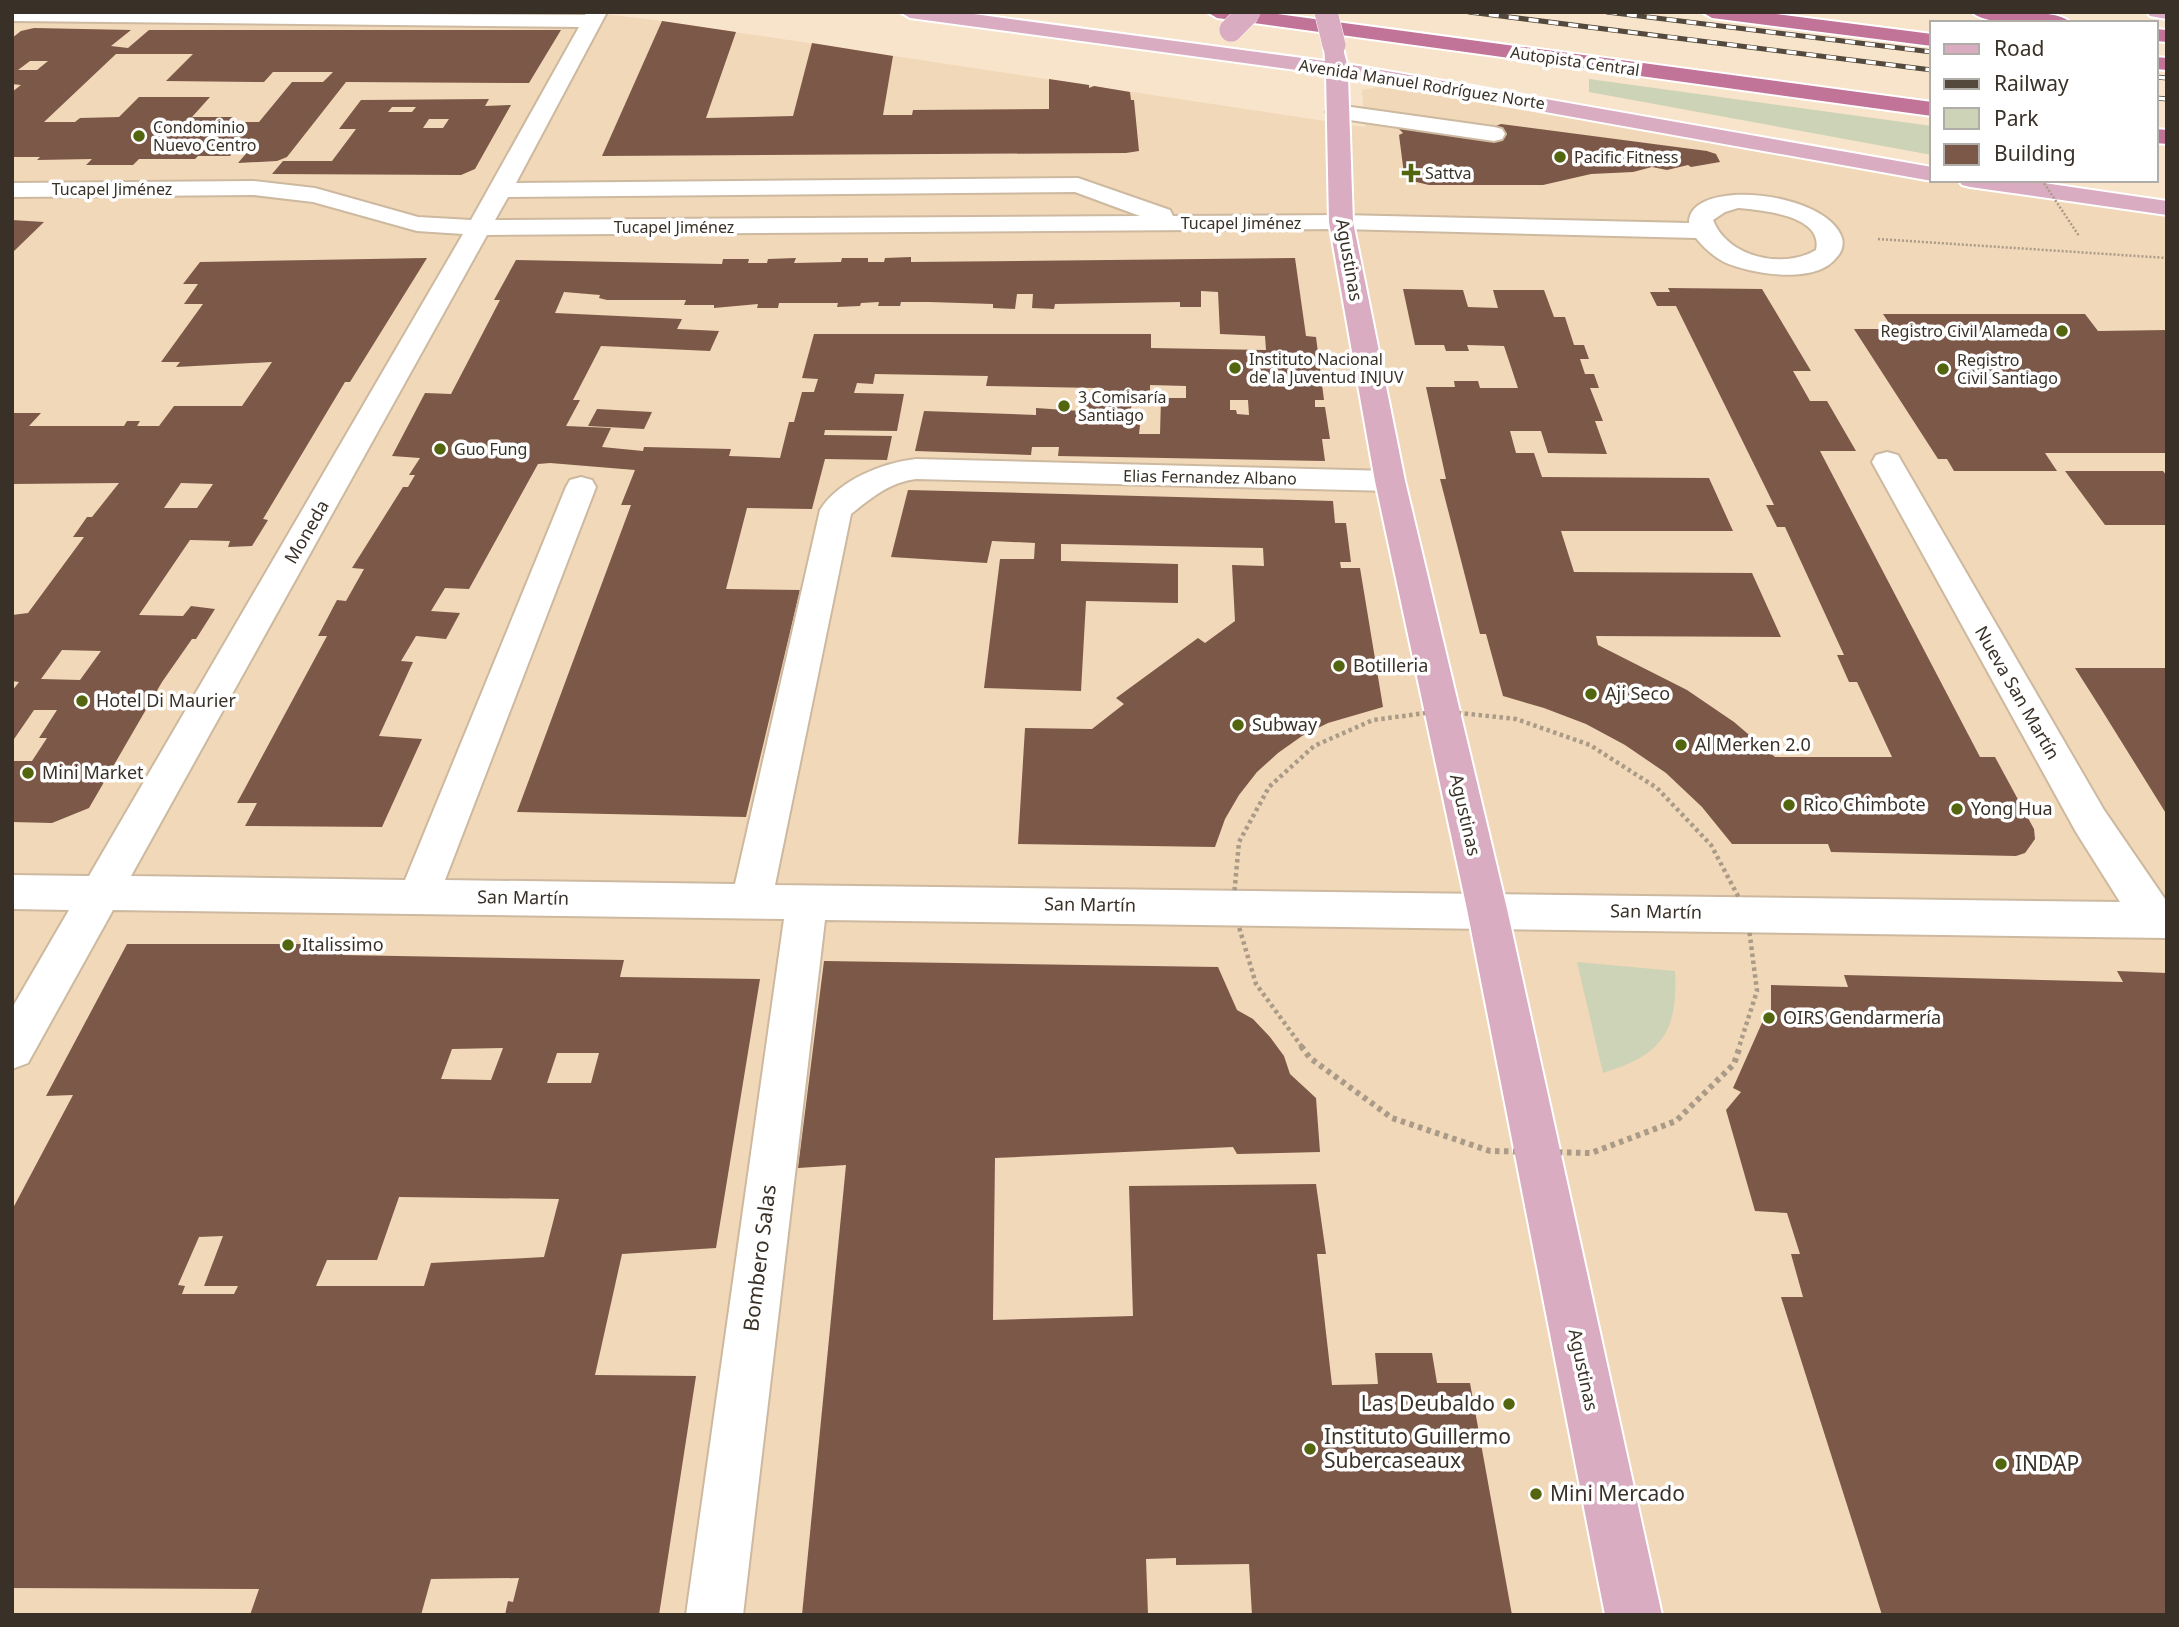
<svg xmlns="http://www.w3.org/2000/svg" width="2179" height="1627" font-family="'Noto Sans',sans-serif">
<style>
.built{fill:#f1d8b8}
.green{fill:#ccd3b6}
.building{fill:#7c5848;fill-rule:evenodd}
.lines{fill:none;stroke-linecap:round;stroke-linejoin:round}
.minor-casing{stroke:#cdb9a0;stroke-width:4}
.major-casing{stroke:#fff;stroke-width:4}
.highway-casing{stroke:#fff;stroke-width:4}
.path-far2{stroke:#aa9b88;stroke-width:2.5;stroke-dasharray:2 2;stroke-linecap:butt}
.path-far1{stroke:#aa9b88;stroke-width:4.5;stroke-dasharray:3.5 3.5;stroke-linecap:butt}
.path{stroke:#aa9b88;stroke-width:6;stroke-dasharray:4.5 4.5;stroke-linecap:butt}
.minor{fill:#fff;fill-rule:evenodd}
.major{fill:#daacc1;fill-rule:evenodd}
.highway{fill:#c17498;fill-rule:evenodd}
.rail-casing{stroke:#53493d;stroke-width:5}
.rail{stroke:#fff;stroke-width:3.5;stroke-dasharray:10;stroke-linecap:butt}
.major-bridge-casing{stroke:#fff;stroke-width:24;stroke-linecap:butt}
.path-bridge{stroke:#aa9b88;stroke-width:2.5;stroke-dasharray:2 2;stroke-linecap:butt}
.major-bridge{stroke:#daacc1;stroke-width:23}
.poi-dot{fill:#53650e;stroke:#fff;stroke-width:2.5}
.labels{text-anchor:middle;stroke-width:7;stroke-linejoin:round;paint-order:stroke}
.far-street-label{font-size:16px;fill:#393127;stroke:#fff}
.far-poi-label{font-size:16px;fill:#393127;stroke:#fff;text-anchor:start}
.street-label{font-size:18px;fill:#393127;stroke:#fff}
.poi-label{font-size:18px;fill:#393127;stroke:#fff;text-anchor:start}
.near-street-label{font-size:21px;fill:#393127;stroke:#fff}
.near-poi-label{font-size:21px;fill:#393127;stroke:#fff;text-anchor:start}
</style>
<rect width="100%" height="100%" fill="#f8e4ca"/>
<path class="built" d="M 12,12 L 588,12 L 662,21 L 1365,127 L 1362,90 L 1407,82 L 1932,175 L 1932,180 L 1961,180 L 2167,215 L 2167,1615 L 12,1615 Z"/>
<g class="green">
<path d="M 1589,79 L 1932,126 L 1932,155 L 1589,92 Z"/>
<path d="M 1577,962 L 1675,971 C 1678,1032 1662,1055 1603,1073 Z"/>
</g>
<g class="building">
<path d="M 662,21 L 736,32 L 706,118 L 793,116 L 812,43 L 893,56 L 883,115 L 912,115 L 913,110 L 1049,109 L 1049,79 L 1089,85 L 1089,88 L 1094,86 L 1130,92 L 1131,100 L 1134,100 L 1139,151 L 1126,153 L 602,156 Z"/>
<path d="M 34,28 L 131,30 L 111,46 L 128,48 L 149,30 L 561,30 L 529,83 L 346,82 L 287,157 L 277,161 L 238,163 L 250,149 L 236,149 L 230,156 L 198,156 L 195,159 L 139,159 L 133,165 L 86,165 L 92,159 L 37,160 L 40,157 L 12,157 L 12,92 L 21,85 L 12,84 L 12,38 L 21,31 ZM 116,54 L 193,54 L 166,81 L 264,82 L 273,72 L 333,72 L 323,82 L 292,82 L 259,122 L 228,122 L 233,117 L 192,117 L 210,97 L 139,97 L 119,117 L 80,118 L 75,122 L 44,122 ZM 30,61 L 48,61 L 37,70 L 18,70 Z"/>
<path d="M 489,99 L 485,106 L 511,105 L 475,169 L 461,175 L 272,174 L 283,161 L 332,161 L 356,129 L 339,129 L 361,100 ZM 392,107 L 416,107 L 412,112 L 388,112 ZM 429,119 L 449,119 L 443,128 L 423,128 Z"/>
<path d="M 1501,124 L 1707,151 L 1716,154 L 1720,162 L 1691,167 L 1688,165 L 1667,170 L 1652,167 L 1633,172 L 1591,174 L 1543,185 L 1429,185 L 1412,181 L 1404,174 L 1399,135 L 1403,133 L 1399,129 L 1403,127 L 1494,139 L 1496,126 Z"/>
<path d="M 12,220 L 44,222 L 12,253 Z"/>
<path d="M 911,257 L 911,262 L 1295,258 L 1306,336 L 1316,337 L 1324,400 L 1315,400 L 1315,407 L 1325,407 L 1330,439 L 1322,439 L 1325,461 L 1058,456 L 1059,447 L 1032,447 L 1031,455 L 915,451 L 924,411 L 1036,415 L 1036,408 L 1080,411 L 1081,399 L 1132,400 L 1130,420 L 1140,425 L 1139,434 L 1160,434 L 1161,398 L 1186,398 L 1186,386 L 1150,385 L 1150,395 L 1096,394 L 1096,388 L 986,386 L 988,376 L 875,374 L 873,384 L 857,383 L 854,393 L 904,394 L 897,431 L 825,430 L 824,435 L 892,436 L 887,460 L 825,459 L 812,509 L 747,508 L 726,589 L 800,590 L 746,817 L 517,812 L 631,505 L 621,505 L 635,470 L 550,463 L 538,464 L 469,589 L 445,588 L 431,611 L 460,613 L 446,639 L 416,636 L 401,661 L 413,662 L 379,736 L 422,739 L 382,827 L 245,826 L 257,803 L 237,803 L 327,636 L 318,636 L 337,600 L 346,601 L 364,569 L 352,568 L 403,487 L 408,487 L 415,475 L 409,475 L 420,458 L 392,456 L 425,393 L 451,394 L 500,300 L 494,300 L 516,260 L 722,264 L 723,259 L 749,259 L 748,263 L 767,263 L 768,259 L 796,258 L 794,263 L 841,262 L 842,258 L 868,258 L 868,262 L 884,262 L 885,258 ZM 1201,291 L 1218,292 L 1220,334 L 1265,336 L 1266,350 L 1151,348 L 1151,334 L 814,334 L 802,378 L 818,379 L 814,392 L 802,392 L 794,422 L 789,422 L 780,458 L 729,456 L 731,449 L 644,447 L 643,451 L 602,447 L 611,428 L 566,426 L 580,400 L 573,400 L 601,346 L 710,351 L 719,331 L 677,329 L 682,319 L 555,313 L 564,292 L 600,295 L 599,298 L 607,300 L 686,300 L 684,305 L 714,305 L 714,308 L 758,304 L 757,308 L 778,308 L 779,303 L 838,303 L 837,307 L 860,306 L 861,303 L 879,302 L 878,306 L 900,306 L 901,302 L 929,302 L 993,304 L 993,308 L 1015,309 L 1017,294 L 1033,294 L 1032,308 L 1054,309 L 1055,304 L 1180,302 L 1180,307 L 1201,307 ZM 1230,400 L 1248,400 L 1249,415 L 1237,414 L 1236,410 L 1230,410 Z"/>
<path d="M 427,258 L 350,382 L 345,382 L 330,407 L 263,519 L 268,520 L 252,546 L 228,547 L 230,541 L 190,540 L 139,615 L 183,616 L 191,606 L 215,609 L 196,639 L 192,639 L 162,682 L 89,808 L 52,823 L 12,822 L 12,761 L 32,761 L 47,738 L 39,738 L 57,710 L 34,710 L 12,742 L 12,691 L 19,682 L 12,681 L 12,615 L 28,613 L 84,537 L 73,537 L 87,517 L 92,517 L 119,483 L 12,484 L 12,413 L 41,413 L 29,426 L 124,426 L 127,421 L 140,421 L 137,426 L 159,426 L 174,406 L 242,406 L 272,362 L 176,367 L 180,362 L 161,362 L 203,304 L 184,304 L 198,284 L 183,284 L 200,262 ZM 181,483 L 213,484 L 197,508 L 164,508 ZM 62,650 L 101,651 L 80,680 L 41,679 Z"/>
<path d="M 1668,288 L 1762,289 L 1811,371 L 1793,371 L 1810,401 L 1827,401 L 1856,451 L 1820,451 L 1980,757 L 1995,757 L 2034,829 L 2035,839 L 2025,853 L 2016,856 L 1831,852 L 1828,844 L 1732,844 L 1702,807 L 1666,773 L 1625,745 L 1586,724 L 1544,708 L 1503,696 L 1486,634 L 1480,634 L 1440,479 L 1446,479 L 1426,387 L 1455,387 L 1454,381 L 1478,381 L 1480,388 L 1518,388 L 1504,346 L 1467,345 L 1469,351 L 1446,351 L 1444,345 L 1415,345 L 1403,289 L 1463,290 L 1468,307 L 1498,308 L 1493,290 L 1544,290 L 1554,317 L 1565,317 L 1574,345 L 1584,345 L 1589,359 L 1580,359 L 1585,374 L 1594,374 L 1599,388 L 1590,388 L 1603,421 L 1595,421 L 1607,454 L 1548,453 L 1541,431 L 1510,431 L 1516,453 L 1534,453 L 1542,477 L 1709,478 L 1733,531 L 1561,531 L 1574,572 L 1752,573 L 1781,637 L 1596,636 L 1598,645 L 1687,690 L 1734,722 L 1775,757 L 1892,757 L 1857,682 L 1849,682 L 1837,655 L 1844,655 L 1785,527 L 1777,527 L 1766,505 L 1774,505 L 1676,306 L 1657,306 L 1650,292 L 1670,292 Z"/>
<path d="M 1883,314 L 2085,314 L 2098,331 L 2167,330 L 2167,453 L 2045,453 L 2057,471 L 1954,471 L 1947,459 L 1938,459 L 1854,329 L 1893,329 Z"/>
<path d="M 597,409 L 652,412 L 644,429 L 588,426 Z"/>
<path d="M 2065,471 L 2163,471 L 2167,476 L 2167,525 L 2105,525 Z"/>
<path d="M 908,490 L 1333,501 L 1335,523 L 1346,523 L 1351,562 L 1340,562 L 1341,568 L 1360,568 L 1383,707 L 1328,723 L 1302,736 L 1278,753 L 1257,772 L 1239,795 L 1225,819 L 1215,847 L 1018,844 L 1025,728 L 1092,729 L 1124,704 L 1116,698 L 1198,638 L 1205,643 L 1235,621 L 1232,565 L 1264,566 L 1263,548 L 1061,544 L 1061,561 L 1178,564 L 1178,603 L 1086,601 L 1081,691 L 984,688 L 1000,559 L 1034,559 L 1035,543 L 992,541 L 987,563 L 891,557 Z"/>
<path d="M 2075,668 L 2167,668 L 2167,815 L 2103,712 Z"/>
<path d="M 127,944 L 347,944 L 342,955 L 624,960 L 620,977 L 760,979 L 716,1248 L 622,1254 L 595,1375 L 696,1376 L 659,1615 L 505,1615 L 508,1601 L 513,1602 L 519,1578 L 431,1579 L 421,1615 L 250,1615 L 259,1589 L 12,1588 L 12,1210 L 73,1095 L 46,1096 ZM 503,1048 L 491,1080 L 441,1079 L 452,1049 ZM 557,1053 L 599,1053 L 591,1083 L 547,1083 ZM 399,1197 L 559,1199 L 544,1257 L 431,1263 L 424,1286 L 316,1286 L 327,1260 L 377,1260 ZM 223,1236 L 204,1286 L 238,1286 L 234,1294 L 182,1294 L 185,1286 L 178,1285 L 199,1237 Z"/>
<path d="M 824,961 L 1218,967 L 1237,1010 L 1253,1019 L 1270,1037 L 1284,1056 L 1290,1074 L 1316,1098 L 1320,1152 L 1237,1154 L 1233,1147 L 995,1158 L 993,1320 L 1133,1316 L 1129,1186 L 1316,1184 L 1326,1254 L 1317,1254 L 1332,1385 L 1378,1384 L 1375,1353 L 1432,1353 L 1437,1383 L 1470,1383 L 1512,1615 L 1252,1615 L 1249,1564 L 1176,1565 L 1176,1558 L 1146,1559 L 1148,1615 L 802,1615 L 846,1165 L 798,1168 Z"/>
<path d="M 2117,971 L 2167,973 L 2167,1615 L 1882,1615 L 1781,1297 L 1803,1297 L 1791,1254 L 1800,1254 L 1787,1213 L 1755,1211 L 1726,1110 L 1741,1092 L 1733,1088 L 1765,1016 L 1771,1019 L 1771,985 L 1848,987 L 1844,975 L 2123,982 Z"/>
</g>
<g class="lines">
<defs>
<g id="minor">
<path d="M 12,12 L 585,15 L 587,12 L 607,12 L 516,183 L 1078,178 L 1170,210 L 1173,216 L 1341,215 L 1689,223 C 1688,177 1827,191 1842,238 C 1844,246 1841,253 1836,258 C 1815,285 1751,274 1724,262 C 1713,256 1704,248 1696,238 L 1341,229 L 487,235 L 131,876 L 405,880 L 566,487 L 570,480 L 581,477 L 592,480 L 596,487 L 445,880 L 735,884 L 820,510 C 839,480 882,463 916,459 L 1390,471 L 1401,474 L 1405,481 L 1401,488 L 1390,491 L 916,479 C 890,482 871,498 851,514 L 775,885 L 2120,902 L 2076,832 L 1872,462 L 1876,455 L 1887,452 L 1898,455 L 1902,462 L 2104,810 L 2167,902 L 2167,938 L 825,920 L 743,1615 L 686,1615 L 784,919 L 113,910 L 28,1063 L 12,1069 L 12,1008 L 69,910 L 12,909 L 12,875 L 89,876 L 463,234 L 417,231 L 313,202 L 253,195 L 12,197 L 12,183 L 253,181 L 315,188 L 418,217 L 471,220 L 579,27 L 12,21 ZM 1075,192 L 1140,216 L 495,220 L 508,197 ZM 1738,208 C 1761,210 1824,215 1816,250 C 1783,270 1727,257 1713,220 L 1725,212 Z"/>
<path d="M 1337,105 L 1494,127 L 1502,129 L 1505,134 L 1502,139 L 1494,141 L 1329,117 L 1326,112 L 1329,107 Z"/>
</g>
<g id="major">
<path d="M 900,12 L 959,12 L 1325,61 L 1324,45 L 1327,41 L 1341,41 L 1347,64 L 1932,167 L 1932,180 L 1936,180 L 1932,181 L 1348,77 L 1353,222 L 1405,481 L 1507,909 L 1662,1615 L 1605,1615 L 1467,909 L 1375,481 L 1329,222 L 1326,74 L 910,18 Z"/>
<path d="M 2147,12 L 2167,12 L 2167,19 L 2150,16 Z"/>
<path d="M 1958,180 L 2023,180 L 2167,201 L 2167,215 L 1970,187 L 1962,185 Z"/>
</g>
<g id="highway">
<path d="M 1207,12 L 1263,12 L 1932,102 L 1932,116 L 1217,18 Z"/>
<path d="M 1702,12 L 1761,12 L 1932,34 L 1932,46 L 1712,18 Z"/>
<path d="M 1972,12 C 1992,12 2059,8 2071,23 C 2050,23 1985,27 1972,12 Z"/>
<path d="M 2156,29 L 2167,30 L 2167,42 L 2156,41 Z"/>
<path d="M 2156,57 L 2167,58 L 2167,70 L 2156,69 Z"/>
<path d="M 2156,129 L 2167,130 L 2167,144 L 2156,143 Z"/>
</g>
</defs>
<use href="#minor" class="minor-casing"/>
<use href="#major" class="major-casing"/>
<use href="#highway" class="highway-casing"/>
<path class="path-far2" d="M 1878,239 L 2167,258"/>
<path class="path-far1" d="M 1302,1047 L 1256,984 L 1233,907 L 1239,842 L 1269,787 L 1314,746 L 1373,720 L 1441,711 L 1516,719 L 1590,745 L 1657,788 L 1711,845 L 1747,913 L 1757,991 L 1739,1047"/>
<path class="path" d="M 1301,1046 L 1310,1058 L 1392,1118 L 1490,1151 L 1591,1153 L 1676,1121 L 1734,1064 L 1740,1046"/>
<use href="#minor" class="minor"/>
<use href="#major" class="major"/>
<use href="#highway" class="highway"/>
<defs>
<g id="rail">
<path d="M 1469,12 L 1932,70"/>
<path d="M 1607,12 L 1932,52"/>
<path d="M 2156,77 L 2167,78"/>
<path d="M 2156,98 L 2167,99"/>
</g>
</defs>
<use href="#rail" class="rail-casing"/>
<use href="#rail" class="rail"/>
<defs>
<g id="major-bridge">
<path d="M 1326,12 L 1334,45"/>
<path d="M 1231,30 L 1249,12"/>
</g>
</defs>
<use href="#major-bridge" class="major-bridge-casing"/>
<path class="path-bridge" d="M 2042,180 L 2079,236"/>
<use href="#major-bridge" class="major-bridge"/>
</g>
<g class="poi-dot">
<circle cx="139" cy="136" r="7"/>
<circle cx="1560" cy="157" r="7"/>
<path d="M1407.5 162.5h7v7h7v7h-7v7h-7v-7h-7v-7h7z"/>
<circle cx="2062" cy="331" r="7"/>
<circle cx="1235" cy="368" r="7"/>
<circle cx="1943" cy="369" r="7"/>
<circle cx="1064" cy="406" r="7"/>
<circle cx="440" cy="449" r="7"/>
<circle cx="1339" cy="666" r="7"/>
<circle cx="1591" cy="694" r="7"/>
<circle cx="82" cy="701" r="7"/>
<circle cx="1238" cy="725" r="7"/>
<circle cx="1681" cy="745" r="7"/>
<circle cx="28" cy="773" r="7"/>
<circle cx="1789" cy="805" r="7"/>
<circle cx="1957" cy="809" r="7"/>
<circle cx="288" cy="945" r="7"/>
<circle cx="1769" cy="1018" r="7"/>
<circle cx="1509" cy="1404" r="7"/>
<circle cx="1310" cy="1449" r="7"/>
<circle cx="2001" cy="1464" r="7"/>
<circle cx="1536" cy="1494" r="7"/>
</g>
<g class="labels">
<g class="far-street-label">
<text transform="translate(1575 61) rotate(8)" y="6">Autopista Central</text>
<text transform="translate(1422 84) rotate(9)" y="6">Avenida Manuel Rodríguez Norte</text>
<text x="112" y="195">Tucapel Jiménez</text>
<text x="1241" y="229">Tucapel Jiménez</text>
<text x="674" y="233">Tucapel Jiménez</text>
<text transform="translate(1210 477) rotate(1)" y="6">Elias Fernandez Albano</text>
</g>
<g class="far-poi-label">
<text x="153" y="133">Condominio<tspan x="153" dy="18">Nuevo Centro</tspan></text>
<text x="1574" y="163">Pacific Fitness</text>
<text x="1425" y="179">Sattva</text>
<text x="2048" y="337" text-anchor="end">Registro Civil Alameda</text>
<text x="1249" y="365">Instituto Nacional<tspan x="1249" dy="18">de la Juventud INJUV</tspan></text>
<text x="1957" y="366">Registro<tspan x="1957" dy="18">Civil Santiago</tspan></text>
<text x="1078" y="403">3 Comisaría<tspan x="1078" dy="18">Santiago</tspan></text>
<text x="454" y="455">Guo Fung</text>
</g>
<g class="street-label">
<text transform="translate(1349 260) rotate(80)" y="6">Agustinas</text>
<text transform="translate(307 532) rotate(-60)" y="6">Moneda</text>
<text transform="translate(2017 693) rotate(60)" y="6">Nueva San Martín</text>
<text transform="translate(1465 815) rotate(77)" y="6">Agustinas</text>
<text transform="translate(523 898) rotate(1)" y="6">San Martín</text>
<text transform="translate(1090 905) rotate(1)" y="6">San Martín</text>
<text transform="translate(1656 912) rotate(1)" y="6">San Martín</text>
<text transform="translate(1583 1370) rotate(78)" y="6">Agustinas</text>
</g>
<g class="poi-label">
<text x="1353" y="672">Botilleria</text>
<text x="1605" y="700">Aji Seco</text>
<text x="96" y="707">Hotel Di Maurier</text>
<text x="1252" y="731">Subway</text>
<text x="1695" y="751">Al Merken 2.0</text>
<text x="42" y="779">Mini Market</text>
<text x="1803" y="811">Rico Chimbote</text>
<text x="1971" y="815">Yong Hua</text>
<text x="302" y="951">Italissimo</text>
<text x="1783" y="1024">OIRS Gendarmería</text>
</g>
<g class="near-street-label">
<text transform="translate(760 1258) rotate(-83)" y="7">Bombero Salas</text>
</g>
<g class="near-poi-label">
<text x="1495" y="1411" text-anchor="end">Las Deubaldo</text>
<text x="1324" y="1444">Instituto Guillermo<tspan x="1324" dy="24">Subercaseaux</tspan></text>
<text x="2015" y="1471">INDAP</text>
<text x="1550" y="1501">Mini Mercado</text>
</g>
</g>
<rect width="2179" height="1627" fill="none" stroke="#393127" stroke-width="28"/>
<rect x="1930" y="21" width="228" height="161" fill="#ffffff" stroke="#b0ada9" stroke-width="2"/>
<rect x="1944" y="44" width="35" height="10" fill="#daacc1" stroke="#b0ada9" stroke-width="2"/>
<text x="1994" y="56" font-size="21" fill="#393127">Road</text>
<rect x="1944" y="79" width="35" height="10" fill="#53493d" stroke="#b0ada9" stroke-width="2"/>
<text x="1994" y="91" font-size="21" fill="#393127">Railway</text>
<rect x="1944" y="108" width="35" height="21" fill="#ccd3b6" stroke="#b0ada9" stroke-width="2"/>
<text x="1994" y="126" font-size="21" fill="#393127">Park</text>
<rect x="1944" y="144" width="35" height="21" fill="#7c5848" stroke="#b0ada9" stroke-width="2"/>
<text x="1994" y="161" font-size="21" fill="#393127">Building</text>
</svg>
